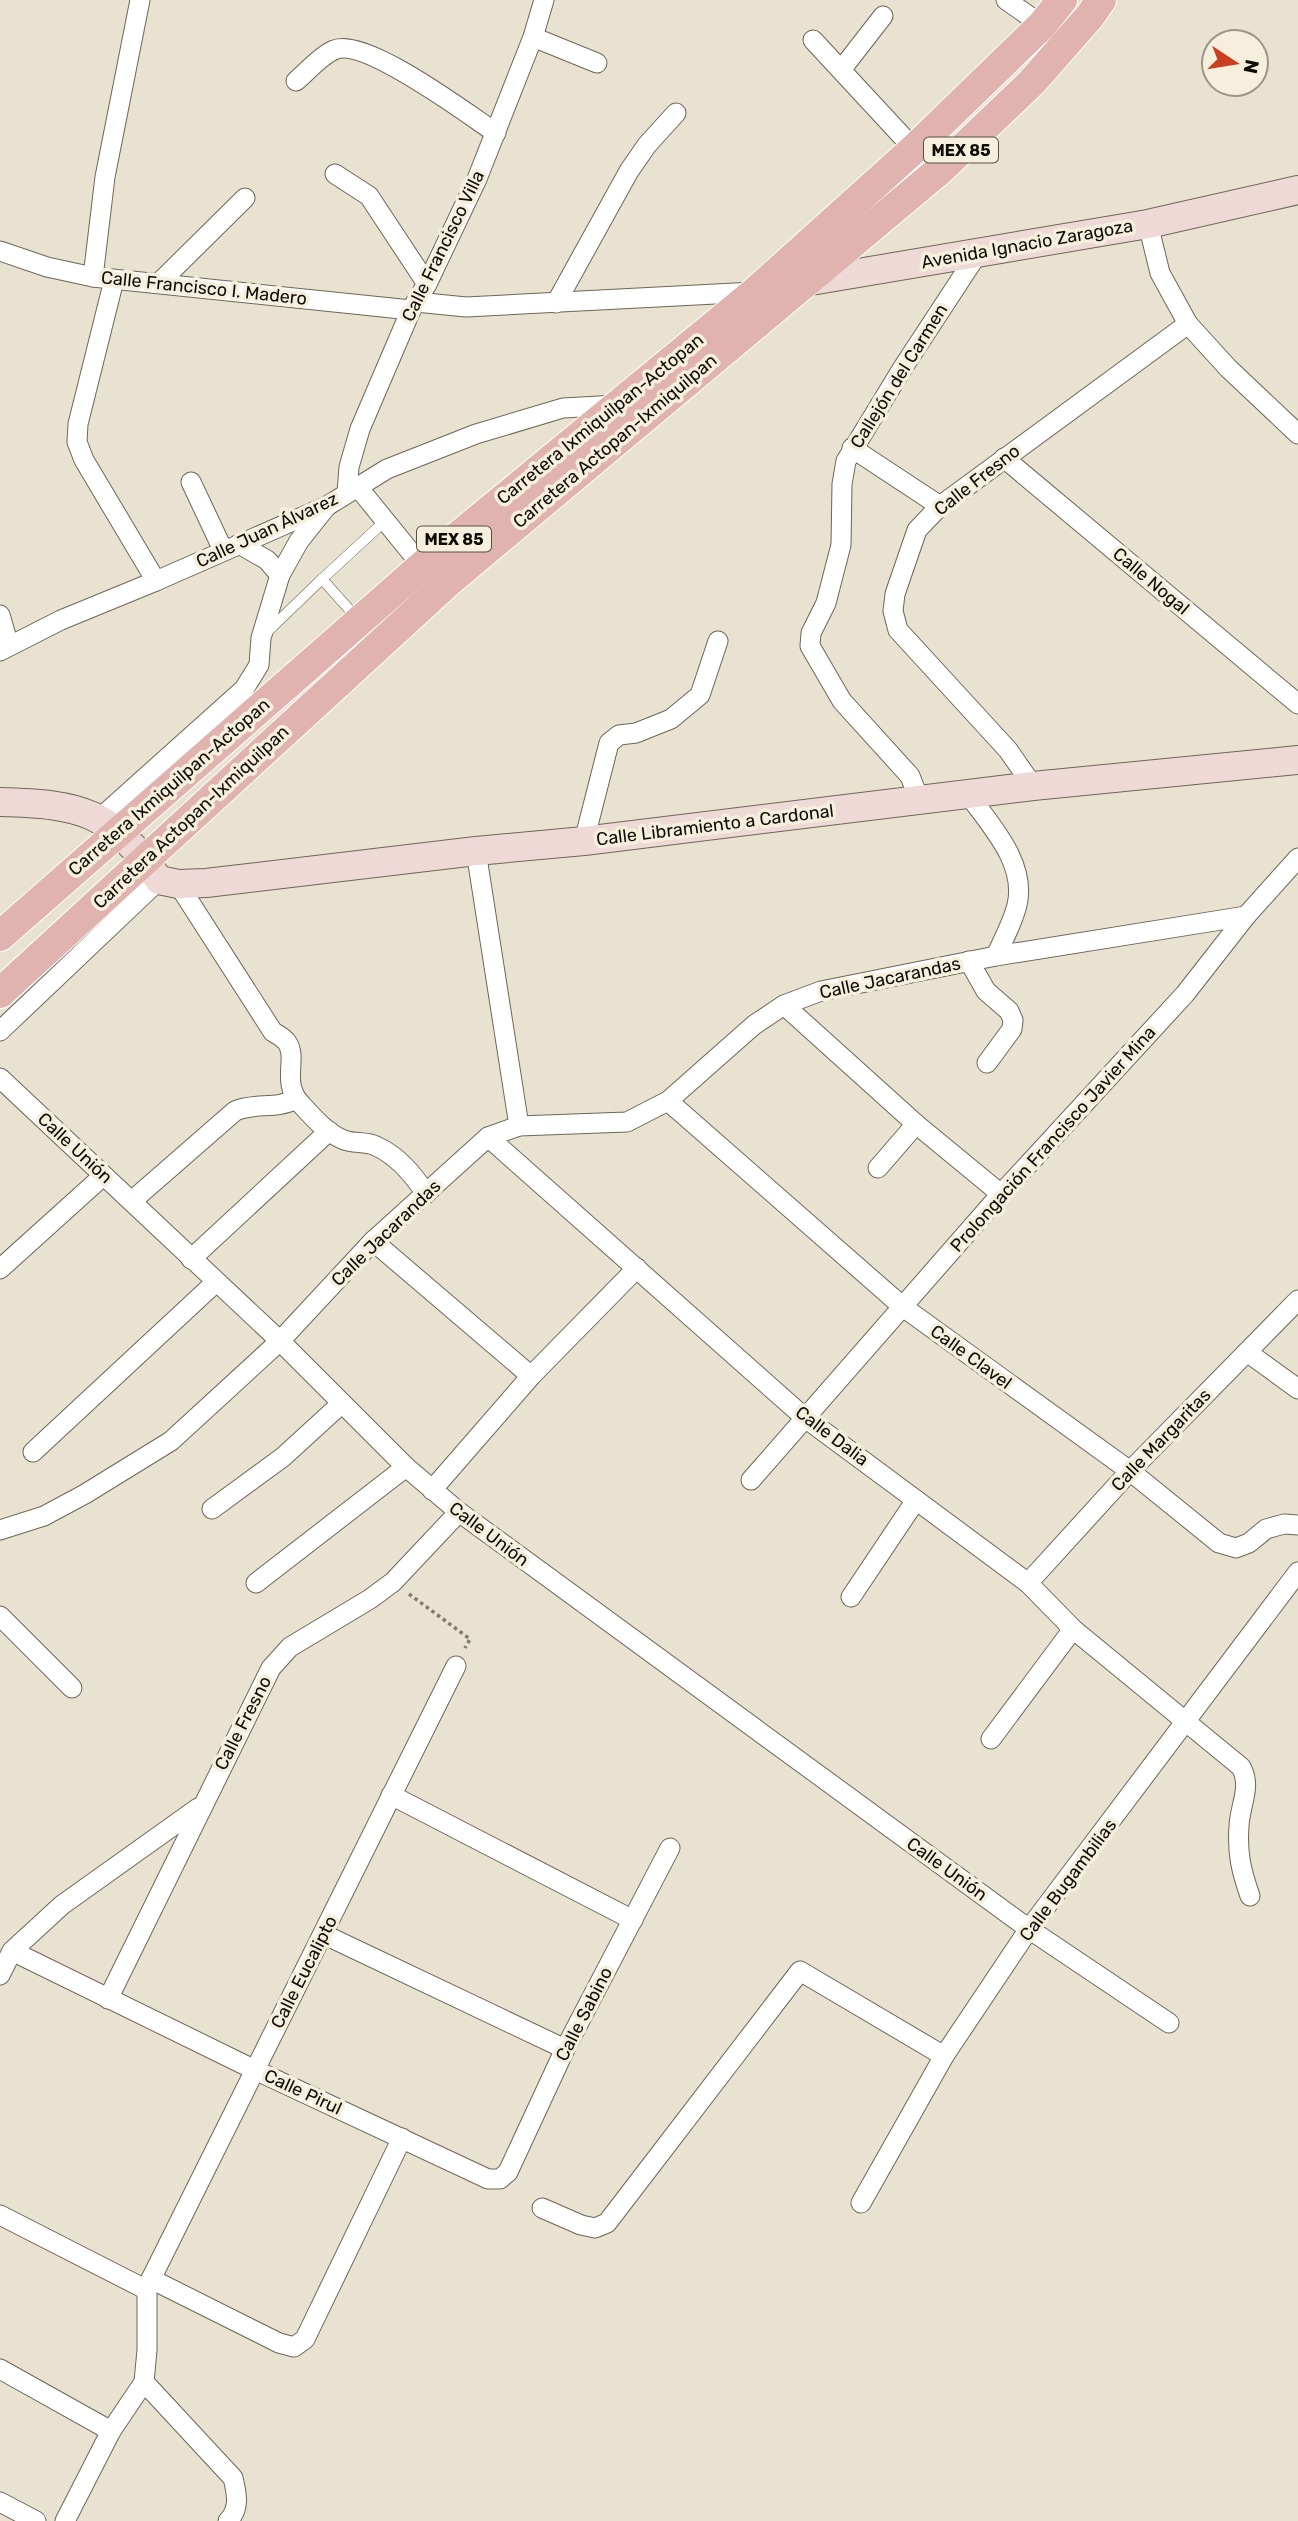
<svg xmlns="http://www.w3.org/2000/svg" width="1298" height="2521" font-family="Rubik,sans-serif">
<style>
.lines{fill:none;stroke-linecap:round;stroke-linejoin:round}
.lane-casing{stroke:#6d6657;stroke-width:11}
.street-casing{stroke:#6d6657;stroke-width:21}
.secondary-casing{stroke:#6d6657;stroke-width:30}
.primary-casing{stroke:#fff;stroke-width:32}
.path{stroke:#7f7b6f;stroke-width:3.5;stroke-dasharray:3.5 3.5;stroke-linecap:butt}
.lane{stroke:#fff;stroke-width:10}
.street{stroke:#fff;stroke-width:19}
.secondary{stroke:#efd9d7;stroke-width:28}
.primary{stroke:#e0b3af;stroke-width:30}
.labels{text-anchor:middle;stroke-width:7;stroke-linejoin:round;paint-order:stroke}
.shield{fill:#f7efdd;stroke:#555147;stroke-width:2}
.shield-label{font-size:16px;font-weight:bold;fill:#0f0d07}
.street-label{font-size:18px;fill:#0f0d07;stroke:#f7efdd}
</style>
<rect width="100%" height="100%" fill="#e9e2d0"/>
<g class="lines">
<defs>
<g id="lane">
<path d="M 322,579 L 385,521"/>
<path d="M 267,632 L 322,579 L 356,617"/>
</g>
<g id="street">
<path d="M 1006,0 L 1042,25"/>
<path d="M 533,37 L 597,63"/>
<path d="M 813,40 L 914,149"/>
<path d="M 841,70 L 883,16"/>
<path d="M 296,81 C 307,72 320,56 334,50 C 364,36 469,115 496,133"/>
<path d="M 335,174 L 369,196 L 427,284"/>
<path d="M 1148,224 L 1160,273 L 1188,324 L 1228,368 L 1298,434"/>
<path d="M 0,251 L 47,267 L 93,277 L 411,310"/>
<path d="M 93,277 L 105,177 L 140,0"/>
<path d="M 114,280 L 78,424 L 77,442 L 84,460 L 156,581"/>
<path d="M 160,282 L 245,198"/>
<path d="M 416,302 L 466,307 L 754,292"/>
<path d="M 556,303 L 629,171 L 647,145 L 676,113"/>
<path d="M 852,448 L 940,506"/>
<path d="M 1004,458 L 1298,704"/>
<path d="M 191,482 L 223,550"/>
<path d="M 357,486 L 422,566"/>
<path d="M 347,492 L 349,467 L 360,429 L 411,310 L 427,284 L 477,179 L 533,37 L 544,0"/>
<path d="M 239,544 L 267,560 L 280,575"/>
<path d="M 0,615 L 9,646"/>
<path d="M 0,651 L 61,620 L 156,581 L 327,506 L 387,469 L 476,434 L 563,408 L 617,405"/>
<path d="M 1033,786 L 1008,750 L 898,630 L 893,611 L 895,594 L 917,530 L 940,506 L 1188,324"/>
<path d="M 968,794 C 990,825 1027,863 1017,905 C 1013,922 1003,940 996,956"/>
<path d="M 919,799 L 910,776 L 842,701 L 810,646 L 811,633 L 826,603 L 841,545 L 842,484 L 846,461 L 902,369 L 978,253"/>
<path d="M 99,819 L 244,689 L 259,665 L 261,638 L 280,575 L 299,541 L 326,507"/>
<path d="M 584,841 L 609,743 L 619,735 L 636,733 L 671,719 L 700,695 L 718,641"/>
<path d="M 476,851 L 519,1126"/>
<path d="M 178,884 L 273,1032 C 277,1034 283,1038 286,1041 C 299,1057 281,1080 299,1102 C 312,1116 326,1133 344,1140 C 354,1144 366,1141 376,1146 C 398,1156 413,1174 426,1194"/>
<path d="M 969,961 L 986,991 L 1009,1011 L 1013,1020 L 1012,1029 L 987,1063"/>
<path d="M 784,1005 L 916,1124 L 1001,1194"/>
<path d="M 0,1031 L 159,880"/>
<path d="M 0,1078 L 280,1341 L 406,1467 L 459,1512 L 1029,1929 L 1169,2023"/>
<path d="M 668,1101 L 903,1307 L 1130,1471 L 1219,1543 L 1236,1548 L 1249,1543 L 1266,1529 L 1284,1524 L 1298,1525"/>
<path d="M 488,1137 L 804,1417 L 1028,1583 L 1073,1629 L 1241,1767 C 1252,1787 1240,1804 1239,1826 C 1237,1853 1241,1870 1250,1896"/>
<path d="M 878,1168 L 916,1124"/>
<path d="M 133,1200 L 235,1111 C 256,1102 276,1110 296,1099"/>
<path d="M 373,1241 L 531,1376"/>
<path d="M 191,1259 L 329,1131"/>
<path d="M 0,1269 L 103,1176"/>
<path d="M 1247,1352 L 1298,1389"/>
<path d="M 33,1452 L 216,1282"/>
<path d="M 751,1480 L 1001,1194 L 1185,994 L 1246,916 L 1298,858"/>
<path d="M 432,1490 L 531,1376 L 637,1268"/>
<path d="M 212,1509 L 283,1457 L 341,1404"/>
<path d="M 0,1530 L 44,1516 L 85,1494 L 171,1441 L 280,1341 L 373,1241 L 488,1137 L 519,1126 L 627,1122 L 668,1101 L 754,1025 L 784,1005 L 821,991 L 996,956 L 1246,916"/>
<path d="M 256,1583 L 406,1467"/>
<path d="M 1028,1583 L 1130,1471 L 1298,1300"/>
<path d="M 851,1597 L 916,1500"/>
<path d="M 0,1616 L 72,1688"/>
<path d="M 991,1739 L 1073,1629"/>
<path d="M 391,1795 L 633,1920"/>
<path d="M 323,1934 L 565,2049"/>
<path d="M 12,1951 L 255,2070 L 488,2179 L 500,2179 L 508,2172 L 565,2049 L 670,1848"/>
<path d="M 0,1975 L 12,1951 L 62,1905 L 198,1808"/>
<path d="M 108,1999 L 271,1668 L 290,1647 L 370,1599 L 393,1582 L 459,1512"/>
<path d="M 861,2203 L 944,2056 L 1029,1929 L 1298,1572"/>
<path d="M 542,2208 L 581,2225 L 595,2228 L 607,2223 L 800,1971 L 944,2056"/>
<path d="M 0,2215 L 147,2290"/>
<path d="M 151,2279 L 279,2343 L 294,2347 L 305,2339 L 402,2138"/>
<path d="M 0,2369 L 111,2431"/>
<path d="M 144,2382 L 233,2478 C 237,2494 240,2509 228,2521"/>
<path d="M 0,2502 L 36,2521"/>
<path d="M 65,2521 L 111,2431 L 144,2382 L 147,2350 L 147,2290 L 151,2279 L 456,1666"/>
</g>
<g id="secondary">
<path d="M 799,283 L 1148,224 L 1298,190"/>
<path d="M 0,802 C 81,804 111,811 159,880 L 178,884 L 206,883 L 476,851 L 584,841 L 1033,786 L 1298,760"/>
</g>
<g id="primary">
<path d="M 0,936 L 422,566 L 755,292 L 914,149 L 1042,25 L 1062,0"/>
<path d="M 0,993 L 448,582 L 942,168 L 1032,82 L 1090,16 L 1101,0"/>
</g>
</defs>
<use href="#lane" class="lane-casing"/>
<use href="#street" class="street-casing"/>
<use href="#secondary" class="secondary-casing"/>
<use href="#primary" class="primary-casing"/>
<path class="path" d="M 409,1594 L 470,1639 L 465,1648"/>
<use href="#lane" class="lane"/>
<use href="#street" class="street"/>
<use href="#secondary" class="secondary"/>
<use href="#primary" class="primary"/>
</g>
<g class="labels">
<g class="shield">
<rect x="924" y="137.5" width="74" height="25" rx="5"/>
<rect x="417" y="526.5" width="74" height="25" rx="5"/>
</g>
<g class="shield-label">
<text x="961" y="156">MEX 85</text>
<text x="454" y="545">MEX 85</text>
</g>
<g class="street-label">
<text transform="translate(1027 244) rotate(-10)" y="6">Avenida Ignacio Zaragoza</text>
<text transform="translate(443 246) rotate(-64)" y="6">Calle Francisco Villa</text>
<text transform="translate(204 288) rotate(6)" y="6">Calle Francisco I. Madero</text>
<text transform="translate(899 376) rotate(-58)" y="6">Callejón del Carmen</text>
<text transform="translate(600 419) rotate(-39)" y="6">Carretera Ixmiquilpan-Actopan</text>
<text transform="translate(615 441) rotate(-40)" y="6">Carretera Actopan-Ixmiquilpan</text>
<text transform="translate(977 480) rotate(-38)" y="6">Calle Fresno</text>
<text transform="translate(267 530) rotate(-25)" y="6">Calle Juan Álvarez</text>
<text transform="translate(1151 581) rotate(40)" y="6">Calle Nogal</text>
<text transform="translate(169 787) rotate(-41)" y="6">Carretera Ixmiquilpan-Actopan</text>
<text transform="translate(191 817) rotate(-43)" y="6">Carretera Actopan-Ixmiquilpan</text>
<text transform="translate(715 825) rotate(-7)" y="6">Calle Libramiento a Cardonal</text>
<text transform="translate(890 978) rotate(-12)" y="6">Calle Jacarandas</text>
<text transform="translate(1053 1139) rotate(-48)" y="6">Prolongación Francisco Javier Mina</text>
<text transform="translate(75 1148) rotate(43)" y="6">Calle Unión</text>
<text transform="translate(386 1233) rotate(-44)" y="6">Calle Jacarandas</text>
<text transform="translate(971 1357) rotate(36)" y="6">Calle Clavel</text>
<text transform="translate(832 1436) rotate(37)" y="6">Calle Dalia</text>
<text transform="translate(1161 1440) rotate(-46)" y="6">Calle Margaritas</text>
<text transform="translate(489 1534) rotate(37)" y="6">Calle Unión</text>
<text transform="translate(243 1723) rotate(-63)" y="6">Calle Fresno</text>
<text transform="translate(947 1869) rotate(36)" y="6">Calle Unión</text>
<text transform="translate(1068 1880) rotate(-53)" y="6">Calle Bugambilias</text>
<text transform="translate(304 1972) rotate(-63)" y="6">Calle Eucalipto</text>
<text transform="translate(584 2014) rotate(-63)" y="6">Calle Sabino</text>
<text transform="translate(303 2092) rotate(25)" y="6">Calle Pirul</text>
</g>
</g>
<g transform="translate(1235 63) rotate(102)"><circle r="33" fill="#f7efdd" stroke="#9a9587" stroke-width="2"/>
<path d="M0-5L12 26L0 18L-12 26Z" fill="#c93f22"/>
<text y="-10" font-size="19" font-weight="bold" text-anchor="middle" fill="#0f0d07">N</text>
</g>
</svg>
